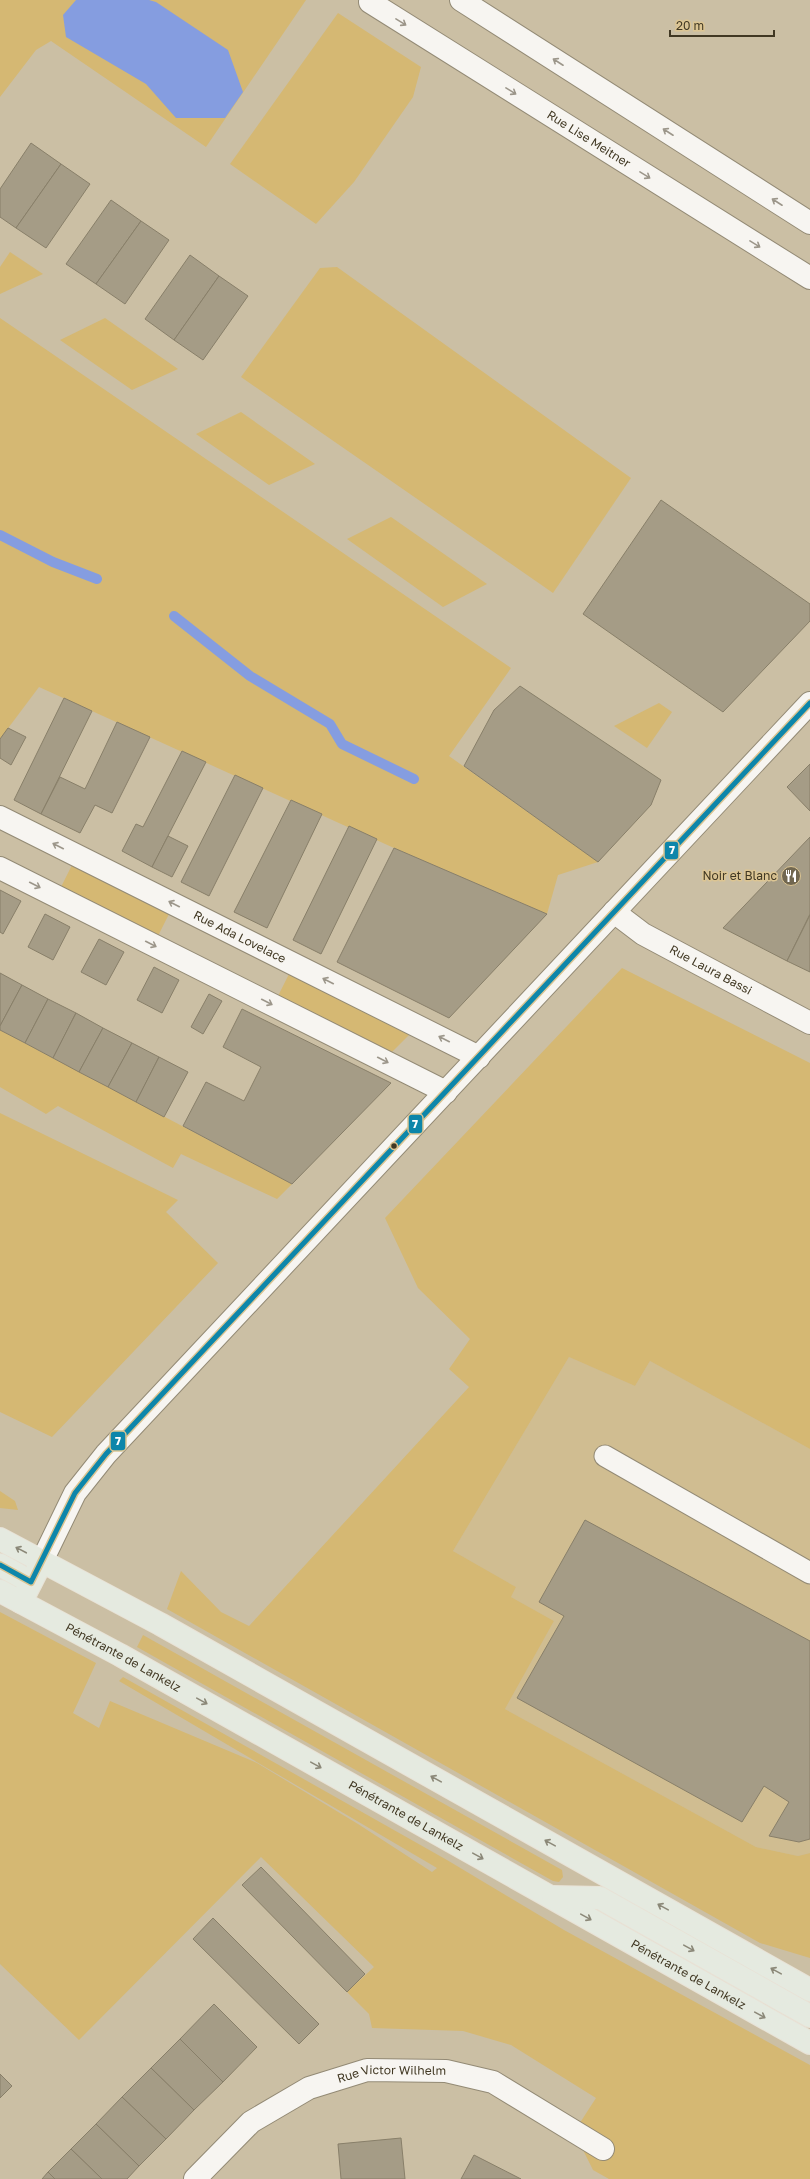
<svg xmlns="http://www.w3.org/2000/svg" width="810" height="2179" font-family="'Golos Text',sans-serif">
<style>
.built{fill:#d0bd91}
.green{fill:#d5b873}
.water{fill:#859de0}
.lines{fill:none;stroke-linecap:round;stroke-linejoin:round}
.stream{stroke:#859de0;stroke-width:10}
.building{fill:#a59c86;stroke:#887f69}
.lane-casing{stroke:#938a75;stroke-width:23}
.street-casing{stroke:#938a75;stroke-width:24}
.primary-casing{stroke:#e8e2d6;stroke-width:24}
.lane{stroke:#f7f5f1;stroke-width:21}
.street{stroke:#f7f5f1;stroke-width:22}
.primary{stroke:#e5eae0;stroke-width:22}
.bus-1-casing{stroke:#dcc593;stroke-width:8}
.bus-1{stroke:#0d86aa;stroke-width:5}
.oneway{stroke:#9c968a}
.oneway2{stroke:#8b8878}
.bus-dot{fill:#413823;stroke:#dcc593;stroke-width:1.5}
.labels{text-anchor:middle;stroke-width:3;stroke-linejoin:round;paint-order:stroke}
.street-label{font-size:12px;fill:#413823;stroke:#dcc593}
.poi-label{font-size:12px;fill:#413823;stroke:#dcc593;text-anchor:end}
.line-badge{stroke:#dcc593;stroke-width:1.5}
.badge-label{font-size:11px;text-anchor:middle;font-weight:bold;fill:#fff}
</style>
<rect width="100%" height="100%" fill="#cbbfa4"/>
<path class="built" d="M 569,1357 L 635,1386 L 650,1361 L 810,1449 L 810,1853 L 798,1856 L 756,1847 L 505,1709 L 554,1621 L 511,1597 L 516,1587 L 453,1551 Z"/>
<g class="green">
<path d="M 0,0 L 306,0 L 206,147 L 51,41 L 36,50 L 0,97 Z"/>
<path d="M 338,13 L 421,67 L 413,97 L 354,182 L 316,224 L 230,164 Z"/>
<path d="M 10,252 L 43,274 L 0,294 L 0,267 Z"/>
<path d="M 337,267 L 631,478 L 553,593 L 241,377 L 320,268 Z"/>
<path d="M 0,318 L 511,668 L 449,756 L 598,862 L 558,875 L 547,914 L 394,848 L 39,687 L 0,739 Z"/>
<path d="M 105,318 L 178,369 L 132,390 L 60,340 Z"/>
<path d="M 241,412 L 315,464 L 269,485 L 196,434 Z"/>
<path d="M 391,517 L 487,584 L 443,607 L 347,539 Z"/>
<path d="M 659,703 L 672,712 L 647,748 L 614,726 Z"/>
<path d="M 73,863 L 170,912 L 158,936 L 61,887 Z"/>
<path d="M 622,968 L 810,1063 L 810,1449 L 650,1361 L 635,1386 L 569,1357 L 453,1551 L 516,1587 L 511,1597 L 554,1621 L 505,1709 L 756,1847 L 798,1856 L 810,1853 L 810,1958 L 760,1943 L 167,1609 L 181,1571 L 221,1612 L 249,1626 L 469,1387 L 449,1369 L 470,1339 L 418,1288 L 385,1218 Z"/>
<path d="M 290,972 L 411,1033 L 391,1053 L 278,996 Z"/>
<path d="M 0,1030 L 292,1184 L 277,1199 L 181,1154 L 173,1168 L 58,1106 L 46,1114 L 0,1087 Z"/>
<path d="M 0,1113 L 178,1200 L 166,1212 L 218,1263 L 52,1437 L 0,1412 Z"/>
<path d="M 0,1491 L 15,1501 L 18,1510 L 0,1508 Z"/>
<path d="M 0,1612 L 96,1663 L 73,1713 L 99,1728 L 110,1701 L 257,1763 L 358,1824 L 432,1872 L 437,1868 L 119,1681 L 123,1677 L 447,1860 L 564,1930 L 810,2065 L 810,2179 L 609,2179 L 593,2170 L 574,2132 L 596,2098 L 511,2045 L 463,2031 L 372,2028 L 369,2014 L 347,1992 L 374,1967 L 261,1857 L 79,2040 L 0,1964 Z"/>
<path d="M 143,1635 L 562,1870 L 563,1877 L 559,1882 L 553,1881 L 137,1647 Z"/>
</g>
<path class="water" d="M 76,0 L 149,0 L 156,2 L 228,50 L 243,92 L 225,118 L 176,118 L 146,84 L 66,37 L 63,15 Z"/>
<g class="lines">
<g class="stream">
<path d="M 0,535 L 53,562 L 97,579"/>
<path d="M 174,616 L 250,676 L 330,724 L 342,744 L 414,779"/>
</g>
</g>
<g class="building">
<path d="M 31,143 L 61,164 L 16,228 L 0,217 L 0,189 Z"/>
<path d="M 61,164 L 90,184 L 46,248 L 16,228 Z"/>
<path d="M 111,200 L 141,221 L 96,284 L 66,264 Z"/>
<path d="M 141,221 L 169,240 L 125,304 L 96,284 Z"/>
<path d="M 190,255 L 219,276 L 174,340 L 145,319 Z"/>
<path d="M 219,276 L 248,296 L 203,360 L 174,340 Z"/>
<path d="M 661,500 L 810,604 L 810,621 L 723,712 L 583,614 Z"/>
<path d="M 520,686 L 661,780 L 651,805 L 598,862 L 464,766 L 494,710 Z"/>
<path d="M 64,698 L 92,711 L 41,814 L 14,800 Z"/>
<path d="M 117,722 L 150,737 L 112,813 L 95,805 L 80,833 L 41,814 L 60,777 L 85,789 Z"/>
<path d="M 8,728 L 26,737 L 11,765 L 0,758 L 0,739 Z"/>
<path d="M 182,751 L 206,762 L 152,867 L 122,851 L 136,824 L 143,827 Z"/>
<path d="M 810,764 L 810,811 L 787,787 Z"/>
<path d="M 235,775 L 263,788 L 209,896 L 181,882 Z"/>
<path d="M 291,800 L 322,814 L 267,928 L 234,912 Z"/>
<path d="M 349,826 L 377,839 L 321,954 L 293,940 Z"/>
<path d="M 168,836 L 188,846 L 172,877 L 152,867 Z"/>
<path d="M 810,837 L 810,914 L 787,961 L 723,928 Z"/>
<path d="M 394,848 L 547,914 L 449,1018 L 337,962 Z"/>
<path d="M 0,890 L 21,901 L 3,934 L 0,932 Z"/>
<path d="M 45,914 L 70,927 L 53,960 L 28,947 Z"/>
<path d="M 810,915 L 810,972 L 787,961 Z"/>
<path d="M 99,939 L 124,952 L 106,985 L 81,972 Z"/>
<path d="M 154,967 L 179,980 L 162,1013 L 137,1000 Z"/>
<path d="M 0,973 L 22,985 L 0,1026 Z"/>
<path d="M 22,985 L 48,999 L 25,1043 L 0,1030 L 0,1026 Z"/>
<path d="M 209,994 L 222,1001 L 203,1034 L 191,1027 Z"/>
<path d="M 48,999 L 76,1013 L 53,1058 L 25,1043 Z"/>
<path d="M 242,1009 L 391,1083 L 292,1184 L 183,1126 L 206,1082 L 244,1101 L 261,1067 L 223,1047 Z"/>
<path d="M 76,1013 L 103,1028 L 79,1072 L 53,1058 Z"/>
<path d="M 103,1028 L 132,1043 L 108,1087 L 79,1072 Z"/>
<path d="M 132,1043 L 159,1057 L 136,1102 L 108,1087 Z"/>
<path d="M 159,1057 L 188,1072 L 164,1117 L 136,1102 Z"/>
<path d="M 585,1520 L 810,1641 L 810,1839 L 799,1842 L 769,1836 L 789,1802 L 764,1786 L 742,1822 L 517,1698 L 564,1616 L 539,1602 Z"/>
<path d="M 261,1867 L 365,1974 L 347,1992 L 242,1885 Z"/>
<path d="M 213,1918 L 319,2024 L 299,2044 L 193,1939 Z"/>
<path d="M 214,2004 L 257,2047 L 223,2082 L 180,2039 Z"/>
<path d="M 180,2039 L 223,2082 L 194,2110 L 151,2068 Z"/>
<path d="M 151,2068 L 194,2110 L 166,2139 L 122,2097 Z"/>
<path d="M 0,2074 L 12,2086 L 0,2098 Z"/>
<path d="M 122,2097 L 166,2139 L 139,2166 L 96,2124 Z"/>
<path d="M 96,2124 L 139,2166 L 127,2179 L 102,2179 L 71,2149 Z"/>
<path d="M 401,2138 L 405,2179 L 341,2179 L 338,2144 Z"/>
<path d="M 71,2149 L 102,2179 L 55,2179 L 48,2172 Z"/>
<path d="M 474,2155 L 521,2179 L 461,2179 Z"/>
<path d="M 48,2172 L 55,2179 L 42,2179 Z"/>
</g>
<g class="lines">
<defs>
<path id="lane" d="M 605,1456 L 810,1573"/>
<g id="street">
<path id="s1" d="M 372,0 L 370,2 L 810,278"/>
<path d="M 461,0 L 810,223"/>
<path id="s2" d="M 0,817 L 479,1057"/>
<path d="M 0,868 L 446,1092"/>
<path id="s3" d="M 614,912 L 643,934 L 810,1023"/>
<path d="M 42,1561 L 75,1493 L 106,1454 L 810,703"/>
<path id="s4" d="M 195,2179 L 251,2122 L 309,2088 L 367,2070 L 446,2071 L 493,2082 L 603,2149"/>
</g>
<g id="primary">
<path d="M 0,1539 L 160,1624 L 810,1990"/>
<path d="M 0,1565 L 31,1582"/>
<path id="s5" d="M 0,1591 L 120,1655 L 810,2043"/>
<path d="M 21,1602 L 42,1561"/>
<path d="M 553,1897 L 600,1898 L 810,2016"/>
</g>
</defs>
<use href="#lane" class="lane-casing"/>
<use href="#street" class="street-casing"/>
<use href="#primary" class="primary-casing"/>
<use href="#lane" class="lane"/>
<use href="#street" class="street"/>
<use href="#primary" class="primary"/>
<defs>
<path id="bus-1" d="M 0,1565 L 31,1582 L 75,1493 L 106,1454 L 810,703"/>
</defs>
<use href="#bus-1" class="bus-1-casing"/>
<use href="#bus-1" class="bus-1"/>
</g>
<defs><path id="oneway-shaft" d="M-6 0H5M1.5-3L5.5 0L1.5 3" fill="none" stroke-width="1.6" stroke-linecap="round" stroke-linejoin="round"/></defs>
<g class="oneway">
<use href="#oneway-shaft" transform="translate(401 22) rotate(32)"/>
<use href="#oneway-shaft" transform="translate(558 62) rotate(-147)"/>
<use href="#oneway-shaft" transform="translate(511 91) rotate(32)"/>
<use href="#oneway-shaft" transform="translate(668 132) rotate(-147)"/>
<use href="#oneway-shaft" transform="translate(645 175) rotate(32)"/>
<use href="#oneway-shaft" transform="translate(777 202) rotate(-147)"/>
<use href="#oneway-shaft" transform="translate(755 244) rotate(32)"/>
<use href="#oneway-shaft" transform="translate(58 846) rotate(-153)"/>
<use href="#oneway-shaft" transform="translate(35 885) rotate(27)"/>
<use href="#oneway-shaft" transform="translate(174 904) rotate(-153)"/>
<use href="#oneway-shaft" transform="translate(151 944) rotate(27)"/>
<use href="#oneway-shaft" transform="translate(328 981) rotate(-153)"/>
<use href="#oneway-shaft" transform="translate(267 1002) rotate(27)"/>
<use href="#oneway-shaft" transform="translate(444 1039) rotate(-153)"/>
<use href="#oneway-shaft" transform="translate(383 1060) rotate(27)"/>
</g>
<g class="oneway2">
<use href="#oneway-shaft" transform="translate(21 1550) rotate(-152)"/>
<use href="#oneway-shaft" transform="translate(202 1701) rotate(29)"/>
<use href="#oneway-shaft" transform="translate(316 1765) rotate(29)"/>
<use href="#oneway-shaft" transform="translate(436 1779) rotate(-151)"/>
<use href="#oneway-shaft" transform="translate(550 1843) rotate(-151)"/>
<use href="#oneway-shaft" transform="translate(478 1856) rotate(29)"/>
<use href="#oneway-shaft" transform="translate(663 1907) rotate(-151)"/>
<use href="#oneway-shaft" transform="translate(586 1917) rotate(29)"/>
<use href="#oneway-shaft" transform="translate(689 1948) rotate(29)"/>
<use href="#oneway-shaft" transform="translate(776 1971) rotate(-151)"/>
<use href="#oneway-shaft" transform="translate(760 2015) rotate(29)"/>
</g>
<defs>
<symbol id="restaurant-disc" viewBox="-11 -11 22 22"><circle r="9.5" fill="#716750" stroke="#dcc593"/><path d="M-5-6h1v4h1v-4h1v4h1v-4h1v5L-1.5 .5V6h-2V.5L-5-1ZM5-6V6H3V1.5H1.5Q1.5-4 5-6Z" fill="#fff"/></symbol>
</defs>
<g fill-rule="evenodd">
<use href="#restaurant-disc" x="780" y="865" width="22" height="22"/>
</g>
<circle class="bus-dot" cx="394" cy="1146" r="3.5"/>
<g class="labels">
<g class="street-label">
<text dy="4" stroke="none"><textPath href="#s1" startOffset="261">Rue Lise Meitner</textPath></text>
<text dy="4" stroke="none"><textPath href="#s2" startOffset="268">Rue Ada Lovelace</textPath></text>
<text dy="4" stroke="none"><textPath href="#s3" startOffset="113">Rue Laura Bassi</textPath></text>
<text dy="4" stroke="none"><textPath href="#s5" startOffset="140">Pénétrante de Lankelz</textPath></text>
<text dy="4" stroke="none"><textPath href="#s5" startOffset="464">Pénétrante de Lankelz</textPath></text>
<text dy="4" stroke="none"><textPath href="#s5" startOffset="788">Pénétrante de Lankelz</textPath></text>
<text dy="4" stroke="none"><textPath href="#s4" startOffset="232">Rue Victor Wilhelm</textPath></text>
</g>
<g class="poi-label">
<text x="777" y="880">Noir et Blanc</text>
</g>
</g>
<g class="line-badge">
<rect x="664" y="841" width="15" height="19" rx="4" fill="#0d86aa"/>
<rect x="408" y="1114" width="15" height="20" rx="4" fill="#0d86aa"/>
<rect x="110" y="1431" width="16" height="20" rx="4" fill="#0d86aa"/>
</g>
<g class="badge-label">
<text x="672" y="854">7</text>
<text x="415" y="1128">7</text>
<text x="118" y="1445">7</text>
</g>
<path d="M670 30v6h104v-6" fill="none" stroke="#413823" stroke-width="2"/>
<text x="676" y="30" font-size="12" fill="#413823" stroke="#dcc593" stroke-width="3" paint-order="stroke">20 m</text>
</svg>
